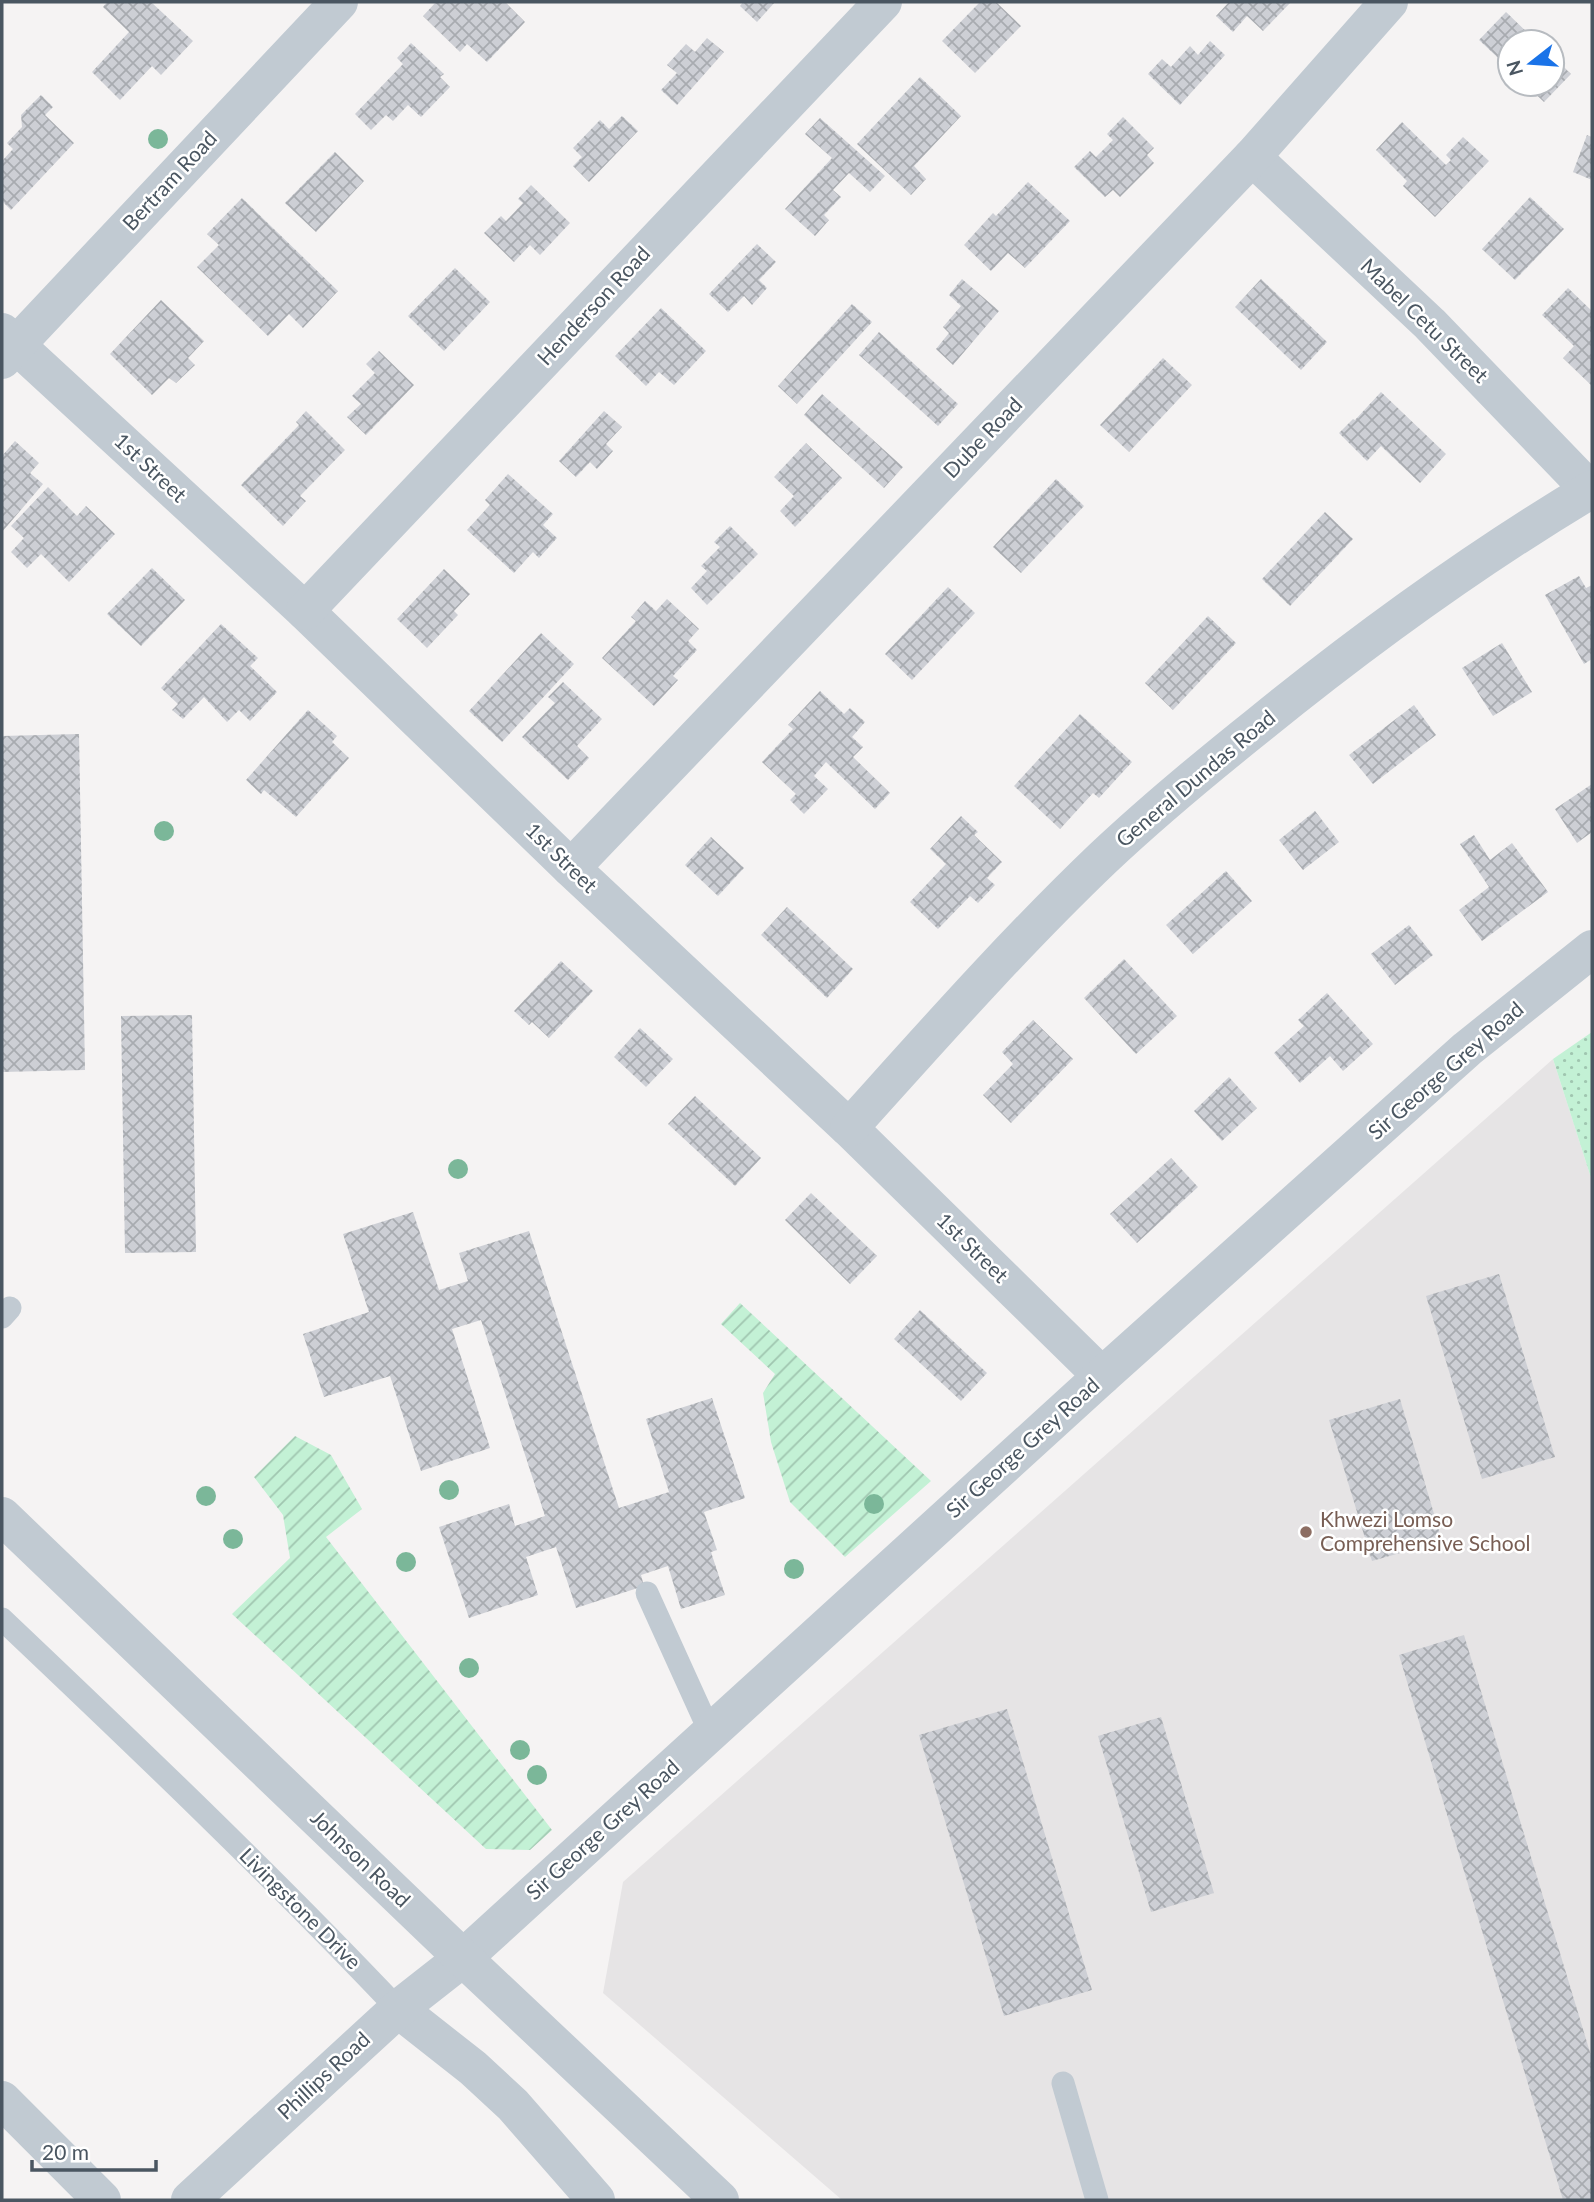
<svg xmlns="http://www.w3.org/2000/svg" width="1594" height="2202" font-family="Lato,sans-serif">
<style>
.education{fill:#e6e4e5}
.grass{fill:url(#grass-dots)}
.garden{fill:url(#garden-furrows)}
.building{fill:url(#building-cross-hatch)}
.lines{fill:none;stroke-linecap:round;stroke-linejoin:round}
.service{stroke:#c1cad2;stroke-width:23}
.minor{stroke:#c1cad2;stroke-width:38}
.tertiary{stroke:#c1cad2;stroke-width:38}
.tree{fill:#7bb799}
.education-dot{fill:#8d6e63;stroke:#fff;stroke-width:2.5}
.labels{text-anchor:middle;stroke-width:5;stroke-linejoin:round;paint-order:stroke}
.street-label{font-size:21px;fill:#4a5661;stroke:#fff}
.education-label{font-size:21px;fill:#785e54;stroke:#fff;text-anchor:start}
</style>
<defs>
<pattern id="grass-dots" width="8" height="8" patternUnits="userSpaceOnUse" patternTransform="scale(1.75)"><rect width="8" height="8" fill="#c3f1d5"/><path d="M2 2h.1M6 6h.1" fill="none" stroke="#a0c6b0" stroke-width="1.8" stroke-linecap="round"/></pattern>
<pattern id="garden-furrows" width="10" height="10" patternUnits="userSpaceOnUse" patternTransform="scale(1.75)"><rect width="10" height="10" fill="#c3f1d5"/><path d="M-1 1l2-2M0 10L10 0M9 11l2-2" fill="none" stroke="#a0c6b0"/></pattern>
<pattern id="building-cross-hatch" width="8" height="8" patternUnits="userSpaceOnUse" patternTransform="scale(1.75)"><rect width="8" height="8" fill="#cdcfd5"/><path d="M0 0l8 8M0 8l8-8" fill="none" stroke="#a8abb0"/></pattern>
</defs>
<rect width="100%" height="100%" fill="#f5f3f3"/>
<path class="education" d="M 1553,1059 L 1592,1181 L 1592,2200 L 842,2200 L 603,1993 L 623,1882 Z"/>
<path class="grass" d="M 1592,1032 L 1592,1181 L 1553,1059 Z"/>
<g class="garden">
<path d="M 740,1303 L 931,1481 L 845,1557 L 790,1502 L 771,1442 L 763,1393 L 775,1374 L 721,1324 Z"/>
<path d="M 295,1436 L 331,1455 L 362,1509 L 326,1537 L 552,1830 L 530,1850 L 486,1849 L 232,1614 L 290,1558 L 283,1515 L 254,1477 Z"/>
</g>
<g class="building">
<path d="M 107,2 L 151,2 L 193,41 L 161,75 L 152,66 L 120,100 L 92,72 L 129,32 L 103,7 Z"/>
<path d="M 436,2 L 505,2 L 525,22 L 487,62 L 467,44 L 460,52 L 423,16 Z"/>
<path d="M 743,2 L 775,2 L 757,22 L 740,6 Z"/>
<path d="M 980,2 L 996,2 L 1021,26 L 975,73 L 942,41 Z"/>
<path d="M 1229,2 L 1291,2 L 1263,31 L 1247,16 L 1233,32 L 1216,16 Z"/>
<path d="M 1506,12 L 1537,42 L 1510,42 L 1510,69 L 1479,40 Z"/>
<path d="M 707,38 L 724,52 L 677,105 L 661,90 L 677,73 L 667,65 L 686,44 L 695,52 Z"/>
<path d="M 1210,41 L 1225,55 L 1180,105 L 1148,74 L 1162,59 L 1171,67 L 1190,46 L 1198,55 Z"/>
<path d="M 411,43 L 444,74 L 440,77 L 450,87 L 421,117 L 408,105 L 393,121 L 386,115 L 371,130 L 355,114 L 403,64 L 397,58 Z"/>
<path d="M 1552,56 L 1571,74 L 1544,102 L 1525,84 L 1552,84 Z"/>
<path d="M 920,77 L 961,116 L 914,166 L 926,179 L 911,195 L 857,144 Z"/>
<path d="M 41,95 L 53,107 L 45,115 L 74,143 L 11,210 L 2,201 L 2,161 L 13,149 L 7,143 L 22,127 L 21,115 Z"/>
<path d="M 622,116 L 638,131 L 589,182 L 573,166 L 582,157 L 573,148 L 600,120 L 609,129 Z"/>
<path d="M 1123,117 L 1154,148 L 1147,155 L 1154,163 L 1120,197 L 1113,190 L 1105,197 L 1074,167 L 1090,151 L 1096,157 L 1113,140 L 1107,134 Z"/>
<path d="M 820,118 L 885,176 L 870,192 L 849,173 L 833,190 L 841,197 L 824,215 L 829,220 L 815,236 L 785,209 L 832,158 L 805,134 Z"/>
<path d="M 1402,122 L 1446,165 L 1451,160 L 1446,155 L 1463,137 L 1489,161 L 1435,217 L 1403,186 L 1407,181 L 1376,150 Z"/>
<path d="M 1587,135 L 1592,137 L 1592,180 L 1573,172 Z"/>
<path d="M 335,152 L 364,181 L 316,232 L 285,203 Z"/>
<path d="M 1028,182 L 1070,221 L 1025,268 L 1008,253 L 991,271 L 964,245 L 993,213 L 996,216 Z"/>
<path d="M 531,185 L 570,223 L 540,255 L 530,245 L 514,262 L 484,233 L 501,216 L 506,221 L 523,203 L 518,199 Z"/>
<path d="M 1530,197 L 1564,229 L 1515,280 L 1482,249 Z"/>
<path d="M 242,198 L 338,291 L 303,328 L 289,314 L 268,336 L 197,267 L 219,245 L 207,234 Z"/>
<path d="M 757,244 L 776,262 L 759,280 L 767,288 L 752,305 L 744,296 L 728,312 L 709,294 Z"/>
<path d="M 455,268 L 490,302 L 444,351 L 408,316 Z"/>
<path d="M 962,279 L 999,311 L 953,365 L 936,349 L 949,333 L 943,327 L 961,306 L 949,295 Z"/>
<path d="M 1261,279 L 1327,342 L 1301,370 L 1235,307 Z"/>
<path d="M 1568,288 L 1592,311 L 1592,386 L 1563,358 L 1574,346 L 1542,315 Z"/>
<path d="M 161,300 L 204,341 L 188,358 L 195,365 L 176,383 L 169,378 L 152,395 L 110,354 Z"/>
<path d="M 852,304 L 872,322 L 797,404 L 778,386 Z"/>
<path d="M 661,308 L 706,351 L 674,385 L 659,372 L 646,386 L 615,356 Z"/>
<path d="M 879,332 L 958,404 L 938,426 L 859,355 Z"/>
<path d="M 379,351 L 414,385 L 366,435 L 347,417 L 361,404 L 352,396 L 375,373 L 366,364 Z"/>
<path d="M 1163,358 L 1192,385 L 1129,452 L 1100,425 Z"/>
<path d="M 1381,392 L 1446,454 L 1420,483 L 1381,446 L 1367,461 L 1339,433 L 1353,419 L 1355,420 Z"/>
<path d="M 822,394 L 903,467 L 884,488 L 804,415 Z"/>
<path d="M 306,411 L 345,450 L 300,496 L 306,501 L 283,526 L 241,485 L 299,425 L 296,422 Z"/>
<path d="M 604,411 L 622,427 L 606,444 L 613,451 L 597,469 L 590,462 L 576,477 L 559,461 Z"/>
<path d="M 15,441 L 39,463 L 30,473 L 43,484 L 2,532 L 2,456 Z"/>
<path d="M 806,443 L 842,478 L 795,527 L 780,511 L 794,496 L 774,477 Z"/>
<path d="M 508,474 L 553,514 L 543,525 L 557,538 L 539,558 L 533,552 L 514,573 L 467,530 L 490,505 L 485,500 Z"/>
<path d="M 1056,479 L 1084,506 L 1021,573 L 993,547 Z"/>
<path d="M 48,487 L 77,516 L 86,506 L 115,534 L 69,582 L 41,554 L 27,568 L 11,552 L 24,538 L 11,526 Z"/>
<path d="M 1325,512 L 1353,539 L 1290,606 L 1262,579 Z"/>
<path d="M 730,526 L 758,554 L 707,605 L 691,588 L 707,571 L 701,566 L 720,547 L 714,542 Z"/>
<path d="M 152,568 L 185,600 L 141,646 L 107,614 Z"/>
<path d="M 444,569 L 470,594 L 454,611 L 458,615 L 427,648 L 397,619 Z"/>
<path d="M 1579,576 L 1586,588 L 1592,585 L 1592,659 L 1584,664 L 1545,595 Z"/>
<path d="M 948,587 L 975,613 L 912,680 L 885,654 Z"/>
<path d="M 667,599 L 699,629 L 688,641 L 697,650 L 673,676 L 678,680 L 654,706 L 602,658 L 636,621 L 631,617 L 645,601 L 656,611 Z"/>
<path d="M 1208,616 L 1236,643 L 1173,710 L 1145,683 Z"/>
<path d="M 221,624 L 258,658 L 250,666 L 277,692 L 250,721 L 239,710 L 227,722 L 204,697 L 183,719 L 172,710 L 178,704 L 161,688 Z"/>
<path d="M 541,633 L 574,664 L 502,742 L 469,711 Z"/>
<path d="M 1502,643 L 1532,692 L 1493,716 L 1462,668 Z"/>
<path d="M 563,682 L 602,719 L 577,746 L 589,758 L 568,780 L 522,737 L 555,703 L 548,697 Z"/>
<path d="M 820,691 L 844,714 L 850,708 L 865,722 L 852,737 L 863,747 L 853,757 L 890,793 L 875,809 L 826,762 L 814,776 L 828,789 L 804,814 L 790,800 L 796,794 L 762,762 L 793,729 L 788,725 Z"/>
<path d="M 1414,705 L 1436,735 L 1373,784 L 1349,755 Z"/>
<path d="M 308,710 L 337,736 L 332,742 L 349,758 L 296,817 L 264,790 L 261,794 L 246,780 Z"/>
<path d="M 1080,714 L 1132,762 L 1099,798 L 1093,793 L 1060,829 L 1014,786 Z"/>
<path d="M 79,734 L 85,1070 L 2,1072 L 2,736 Z"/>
<path d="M 1592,784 L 1592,832 L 1577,843 L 1555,809 Z"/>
<path d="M 1315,811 L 1339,842 L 1303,870 L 1279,840 Z"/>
<path d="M 961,816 L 978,832 L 974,835 L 1002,862 L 987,878 L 995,885 L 978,903 L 970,896 L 938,929 L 910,902 L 946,864 L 930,849 Z"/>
<path d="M 1474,835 L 1490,860 L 1512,843 L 1548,892 L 1482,941 L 1459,910 L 1489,887 L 1460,844 Z"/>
<path d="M 711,837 L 744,868 L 718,896 L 685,865 Z"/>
<path d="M 1226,871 L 1252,901 L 1193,954 L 1166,925 Z"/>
<path d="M 787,907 L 853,969 L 827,998 L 761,935 Z"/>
<path d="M 1409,925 L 1433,955 L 1395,985 L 1371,954 Z"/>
<path d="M 1124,959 L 1177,1016 L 1136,1054 L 1084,998 Z"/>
<path d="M 561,961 L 593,991 L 549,1038 L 532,1022 L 529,1025 L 514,1011 Z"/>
<path d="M 1327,993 L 1373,1044 L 1343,1071 L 1330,1056 L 1300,1083 L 1274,1053 L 1304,1026 L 1298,1020 Z"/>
<path d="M 192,1015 L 196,1252 L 125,1253 L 121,1016 Z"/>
<path d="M 1033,1020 L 1073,1059 L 1011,1123 L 983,1095 L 1013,1064 L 1002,1052 Z"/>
<path d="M 640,1028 L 673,1059 L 646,1087 L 614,1057 Z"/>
<path d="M 1229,1077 L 1257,1108 L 1222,1141 L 1194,1111 Z"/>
<path d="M 695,1096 L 761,1158 L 735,1186 L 668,1124 Z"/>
<path d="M 1171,1158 L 1198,1187 L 1137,1243 L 1110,1214 Z"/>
<path d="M 811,1193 L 877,1256 L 850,1284 L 785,1220 Z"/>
<path d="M 413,1212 L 439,1290 L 468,1281 L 459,1253 L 529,1231 L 619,1508 L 669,1492 L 646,1419 L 712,1398 L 745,1498 L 704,1512 L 717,1550 L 711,1552 L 725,1595 L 681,1609 L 668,1566 L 641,1575 L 644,1586 L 576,1608 L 556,1547 L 526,1557 L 538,1595 L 469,1618 L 439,1527 L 509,1504 L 515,1526 L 545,1516 L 481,1320 L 452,1329 L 490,1448 L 421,1471 L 390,1376 L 324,1397 L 303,1334 L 369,1312 L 343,1234 Z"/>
<path d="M 1499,1274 L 1555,1457 L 1482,1479 L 1426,1296 Z"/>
<path d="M 920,1310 L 987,1373 L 961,1401 L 894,1339 Z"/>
<path d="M 1400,1399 L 1442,1541 L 1372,1561 L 1329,1420 Z"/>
<path d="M 1464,1635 L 1592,2059 L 1592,2200 L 1563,2200 L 1399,1655 Z"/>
<path d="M 1007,1709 L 1092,1990 L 1004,2016 L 919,1735 Z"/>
<path d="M 1161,1717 L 1214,1893 L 1151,1912 L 1098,1736 Z"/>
</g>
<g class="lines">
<g class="service">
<path d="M 2,1317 L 10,1308"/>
<path d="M 647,1593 L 710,1732"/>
<path d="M 2,1619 C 136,1746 270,1874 398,2009"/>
<path d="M 1063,2083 L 1097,2200"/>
</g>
<g class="minor">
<path d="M 1252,157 L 1430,324 L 1590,490"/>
<path d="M 2,332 L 305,611 L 571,868 L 849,1128 L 1102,1376"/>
<path d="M 305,611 L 883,2"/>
<path d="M 571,868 L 1252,157 L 1389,2"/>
<path d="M 849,1128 C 932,1036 1013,944 1103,858 C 1153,811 1206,767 1260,724 C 1366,638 1475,559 1592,489"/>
<path d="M 398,2009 L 473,2068 L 513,2105 L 596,2200"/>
<path d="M 2,2100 L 102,2200"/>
<path d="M 190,2200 L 398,2009 L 463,1958 L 1102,1376 L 1467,1049 L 1592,949"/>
</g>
<g class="tertiary">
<path d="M 2,360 L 339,2"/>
<path d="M 2,1516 L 463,1958 L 720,2200"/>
</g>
</g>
<g class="tree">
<circle cx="158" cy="139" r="10"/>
<circle cx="164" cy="831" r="10"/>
<circle cx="458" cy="1169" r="10"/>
<circle cx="449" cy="1490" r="10"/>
<circle cx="206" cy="1496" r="10"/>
<circle cx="874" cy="1504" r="10"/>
<circle cx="233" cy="1539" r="10"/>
<circle cx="406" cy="1562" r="10"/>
<circle cx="794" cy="1569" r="10"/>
<circle cx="469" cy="1668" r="10"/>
<circle cx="520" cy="1750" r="10"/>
<circle cx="537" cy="1775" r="10"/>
</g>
<circle class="education-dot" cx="1306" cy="1532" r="7"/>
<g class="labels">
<g class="street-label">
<text transform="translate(170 181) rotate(-47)" y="7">Bertram Road</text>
<text transform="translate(594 306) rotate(-47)" y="7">Henderson Road</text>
<text transform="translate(1424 321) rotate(44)" y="7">Mabel Cetu Street</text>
<text transform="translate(983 438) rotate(-46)" y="7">Dube Road</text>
<text transform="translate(150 468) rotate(43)" y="7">1st Street</text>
<text transform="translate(1196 779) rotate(-40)" y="7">General Dundas Road</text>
<text transform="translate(561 858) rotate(44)" y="7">1st Street</text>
<text transform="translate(1446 1071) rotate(-41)" y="7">Sir George Grey Road</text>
<text transform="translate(972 1248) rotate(44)" y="7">1st Street</text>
<text transform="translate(1023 1448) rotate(-42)" y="7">Sir George Grey Road</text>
<text transform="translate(603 1830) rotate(-42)" y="7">Sir George Grey Road</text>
<text transform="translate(360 1859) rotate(44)" y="7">Johnson Road</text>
<text transform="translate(300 1909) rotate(45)" y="7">Livingstone Drive</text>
<text transform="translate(324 2076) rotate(-43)" y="7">Phillips Road</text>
</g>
<g class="education-label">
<text x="1320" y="1527">Khwezi Lomso<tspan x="1320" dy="24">Comprehensive School</tspan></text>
</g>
</g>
<rect width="1594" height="2202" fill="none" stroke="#4a5661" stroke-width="7"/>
<g transform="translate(1531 63) rotate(253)"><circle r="33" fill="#ffffff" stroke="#b7bbc0" stroke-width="2"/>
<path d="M0-5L12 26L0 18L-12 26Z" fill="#1a73e8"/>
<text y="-10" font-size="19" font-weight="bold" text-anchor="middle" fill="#4a5661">N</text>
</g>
<path d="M32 2160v10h124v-10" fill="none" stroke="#4a5661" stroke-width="3.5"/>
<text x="42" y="2160" font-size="21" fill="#4a5661" stroke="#ffffff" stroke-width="5" paint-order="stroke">20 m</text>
</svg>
